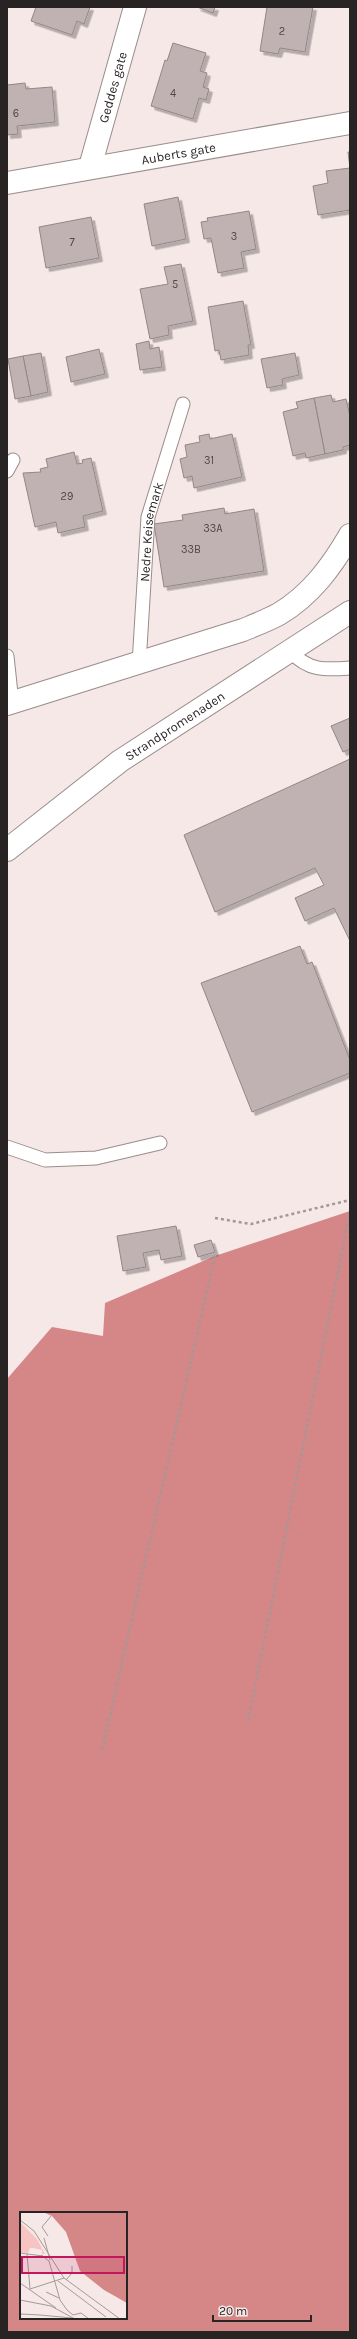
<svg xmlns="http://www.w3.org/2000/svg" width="357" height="2339" font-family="Karla,sans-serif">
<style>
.water{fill:#d58687;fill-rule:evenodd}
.building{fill:#c0b2b2;stroke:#938686;filter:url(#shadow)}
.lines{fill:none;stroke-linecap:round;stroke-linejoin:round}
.lane-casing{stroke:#998c8c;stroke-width:15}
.street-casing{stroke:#998c8c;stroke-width:24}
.path{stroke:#a29897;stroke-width:2.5;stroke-dasharray:3 3;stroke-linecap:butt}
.lane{stroke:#fff;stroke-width:13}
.street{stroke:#fff;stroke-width:22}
.labels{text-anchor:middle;stroke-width:3;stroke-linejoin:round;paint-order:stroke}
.number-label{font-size:11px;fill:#4f4848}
.street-label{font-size:13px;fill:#292424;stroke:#f6e8e7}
.inset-road{fill:none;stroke:#a49a99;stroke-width:1}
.view{fill:#c2185b;fill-opacity:0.15;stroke:#c2185b;stroke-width:2}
.inset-edge{fill:none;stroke:#292424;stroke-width:2}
</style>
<defs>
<filter id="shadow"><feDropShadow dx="3.5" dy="3.5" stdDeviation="0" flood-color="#0004"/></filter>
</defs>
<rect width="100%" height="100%" fill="#f6e8e7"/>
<path class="water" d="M 350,1211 L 350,2332 L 7,2332 L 7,1379 L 52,1327 L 103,1336 L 105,1303 L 215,1256 ZM 21,2213 L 126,2213 L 126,2318 L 21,2318 Z"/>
<g class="building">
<path d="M 36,7 L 90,7 L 84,24 L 77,21 L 72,35 L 31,21 Z"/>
<path d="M 197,7 L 215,7 L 213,13 Z"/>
<path d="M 267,7 L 313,7 L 305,52 L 280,48 L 278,54 L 260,51 Z"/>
<path d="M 173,43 L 206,53 L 200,71 L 207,73 L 203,87 L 209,89 L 206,100 L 199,98 L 193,119 L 151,106 L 165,60 L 167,61 Z"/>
<path d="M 25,83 L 26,89 L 52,87 L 55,122 L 17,126 L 18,134 L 7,135 L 7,85 Z"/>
<path d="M 348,152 L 350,152 L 350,210 L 318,215 L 313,186 L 328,183 L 326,171 L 350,168 Z"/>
<path d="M 178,197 L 186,239 L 152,246 L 144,204 Z"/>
<path d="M 249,211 L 256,249 L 241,252 L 244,268 L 218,273 L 211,238 L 204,239 L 201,222 L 208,221 L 207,218 Z"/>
<path d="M 91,217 L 99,258 L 46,268 L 39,227 Z"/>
<path d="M 181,264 L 193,321 L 168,326 L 169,335 L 150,339 L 140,289 L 168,284 L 164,267 Z"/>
<path d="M 243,301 L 251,345 L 248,345 L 249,355 L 221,360 L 219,350 L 215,351 L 208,307 Z"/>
<path d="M 149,341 L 150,349 L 159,347 L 162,367 L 140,370 L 136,344 Z"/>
<path d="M 99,349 L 105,374 L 71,382 L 66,357 Z"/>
<path d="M 41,353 L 48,392 L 31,396 L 23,356 Z"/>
<path d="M 295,353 L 299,375 L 282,379 L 283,385 L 267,388 L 261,359 Z"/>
<path d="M 23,356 L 31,396 L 15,399 L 8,359 Z"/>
<path d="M 331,395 L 333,402 L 346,399 L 350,416 L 350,445 L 343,447 L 343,450 L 325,454 L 314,398 Z"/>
<path d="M 314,398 L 325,454 L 306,458 L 305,453 L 293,456 L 283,412 L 298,408 L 296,402 Z"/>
<path d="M 209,434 L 210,439 L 232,434 L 242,477 L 194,488 L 192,476 L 184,478 L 180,459 L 187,457 L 185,445 L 200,442 L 199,436 Z"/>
<path d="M 74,452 L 77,464 L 83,463 L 82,460 L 91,458 L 103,511 L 83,516 L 85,527 L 58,533 L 56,522 L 35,527 L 23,473 L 41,472 L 40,469 L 48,467 L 46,459 Z"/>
<path d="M 224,508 L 225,514 L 254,509 L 264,571 L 164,587 L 154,524 L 183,520 L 182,515 Z"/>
<path d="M 350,718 L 350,749 L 343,752 L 331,726 Z"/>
<path d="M 350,759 L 350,941 L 334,908 L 305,921 L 295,898 L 324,885 L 315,868 L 215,912 L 184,835 Z"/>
<path d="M 300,946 L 307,964 L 312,962 L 350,1060 L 350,1073 L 252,1112 L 201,983 Z"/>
<path d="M 176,1226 L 182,1256 L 161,1260 L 159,1250 L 143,1253 L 146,1267 L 123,1271 L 117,1236 Z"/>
<path d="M 211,1240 L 215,1252 L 198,1257 L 194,1245 Z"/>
</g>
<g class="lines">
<defs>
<g id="lane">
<path d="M 7,471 L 13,460"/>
<path d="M 290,651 C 308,671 325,670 350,668"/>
<path d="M 7,656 L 12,703"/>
<path id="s1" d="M 139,664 L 148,517 L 183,404"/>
<path d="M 7,1147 L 45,1160 L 96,1158 L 160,1143"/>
</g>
<g id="street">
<path id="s2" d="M 90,167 L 135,7"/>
<path id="s3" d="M 7,183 L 350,123"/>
<path d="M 7,704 L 243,630 C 255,625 268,620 279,614 C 311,595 332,566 350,535"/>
<path id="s4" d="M 7,850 L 120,761 L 350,612"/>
</g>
</defs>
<use href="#lane" class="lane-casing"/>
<use href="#street" class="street-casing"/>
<g class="path">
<path d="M 215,1218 L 251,1224 L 350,1200"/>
<path d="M 248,1721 L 350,1212"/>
<path d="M 102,1750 L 215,1256"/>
</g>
<use href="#lane" class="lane"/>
<use href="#street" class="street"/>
</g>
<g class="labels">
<g class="number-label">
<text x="282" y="35">2</text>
<text x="173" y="97">4</text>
<text x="16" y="117">6</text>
<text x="234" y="240">3</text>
<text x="72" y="246">7</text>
<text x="175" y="288">5</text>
<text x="209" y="464">31</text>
<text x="67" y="500">29</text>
<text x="213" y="532">33A</text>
<text x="191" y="553">33B</text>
</g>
<g class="street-label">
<text dy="5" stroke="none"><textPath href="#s2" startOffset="83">Geddes gate</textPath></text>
<text dy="5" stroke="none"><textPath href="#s3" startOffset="174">Auberts gate</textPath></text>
<text dy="5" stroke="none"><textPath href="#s1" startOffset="133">Nedre Keisemark</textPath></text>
<text dy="5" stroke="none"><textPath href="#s4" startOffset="209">Strandpromenaden</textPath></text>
</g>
</g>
<g transform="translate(20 2212)">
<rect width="107" height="107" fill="#f6e8e7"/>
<path d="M 0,10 L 17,27 L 25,42 L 22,42 L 22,38 L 13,36 L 10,36 L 8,41 L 0,40 Z" fill="#f7c4c3"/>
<path d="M 23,0 L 107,0 L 107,91 L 84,78 L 60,59 L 46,20 L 32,4 Z" fill="#d58687"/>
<path class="inset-road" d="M 0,8 L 14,19 L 44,66 L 100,107M 28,24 L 22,15 L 31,4M 24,26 L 30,48M 0,41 L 23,44M 7,42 L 10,77 L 44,66M 21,43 L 29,49 L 40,88 L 47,98 L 53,103 L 61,101 L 69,107M 46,68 L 52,61 L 52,54M 38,69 L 86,105M 0,71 L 36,96M 26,80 L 39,86M 0,88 L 31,94 L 55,107M 0,105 L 1,102 L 20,103 L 52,106"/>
<path class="view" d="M 2,45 L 104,45 L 104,61 L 2,61 Z"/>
<rect width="107" height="107" class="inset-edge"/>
</g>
<rect width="357" height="2339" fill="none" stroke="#292424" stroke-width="16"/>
<path d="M213 2315v6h98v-6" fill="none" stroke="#292424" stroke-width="2"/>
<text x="219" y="2315" font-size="12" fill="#292424" stroke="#f6e8e7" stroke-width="3" paint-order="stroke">20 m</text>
</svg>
